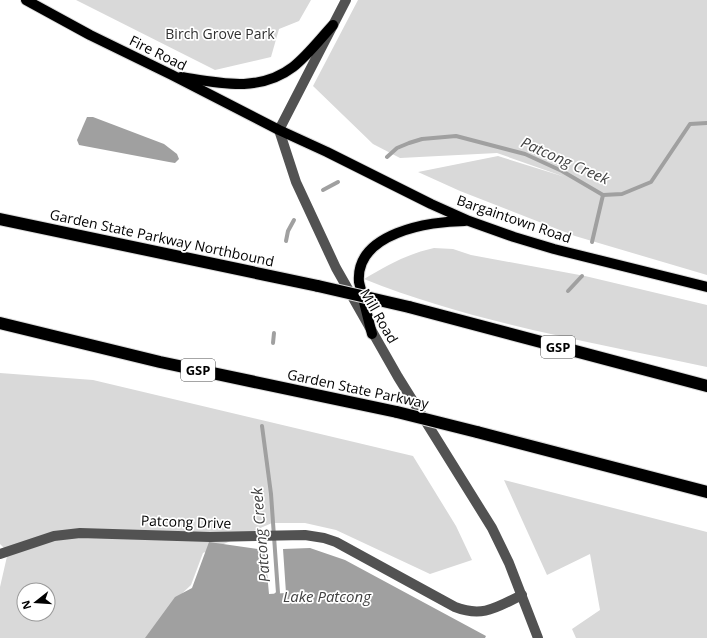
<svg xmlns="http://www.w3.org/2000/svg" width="707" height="638" font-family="'Open Sans',sans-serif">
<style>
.green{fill:#d9d9d9;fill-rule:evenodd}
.water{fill:#a0a0a0}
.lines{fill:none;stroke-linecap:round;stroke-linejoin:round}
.stream{stroke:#a0a0a0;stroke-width:4}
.major-casing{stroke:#dbdbdb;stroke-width:12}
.highway-casing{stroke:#dbdbdb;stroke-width:14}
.minor{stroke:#525252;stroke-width:10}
.major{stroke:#000;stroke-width:10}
.highway{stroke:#000;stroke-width:12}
.highway-bridge-casing{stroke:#dbdbdb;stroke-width:14;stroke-linecap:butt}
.highway-bridge{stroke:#000;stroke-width:12}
.labels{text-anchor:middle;stroke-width:3.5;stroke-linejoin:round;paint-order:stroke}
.shield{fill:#fff;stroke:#4c4c4c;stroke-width:1}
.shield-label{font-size:13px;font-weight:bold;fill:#000}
.park-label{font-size:14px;fill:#303030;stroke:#fff}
.street-label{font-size:14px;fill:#000;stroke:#fff}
.water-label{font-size:15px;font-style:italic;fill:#414141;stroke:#fff}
</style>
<rect width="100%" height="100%" fill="#fff"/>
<g class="green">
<path d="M 76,0 L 311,0 L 299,21 L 279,29 L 271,57 L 215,70 Z"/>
<path d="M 358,0 L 707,0 L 707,275 L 575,236 L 460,191 L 418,172 L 498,156 L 565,177 L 497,153 L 400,158 L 373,144 L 313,86 Z"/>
<path d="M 434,248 L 453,249 L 471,255 L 585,276 L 707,305 L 707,367 C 592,342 474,323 364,279 C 388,265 407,254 434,248 Z"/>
<path d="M 0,373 L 93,380 L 413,456 L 456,526 L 472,560 L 430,574 L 336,530 L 305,523 L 272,523 L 203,553 L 191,585 L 172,603 L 146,638 L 0,638 L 0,587 L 8,552 L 0,544 ZM 24,590 L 48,590 L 48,614 L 24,614 Z"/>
<path d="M 504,480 L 707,532 L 707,638 L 576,638 L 572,629 L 600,610 L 590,554 L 547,575 Z"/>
</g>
<g class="water">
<path d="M 87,117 L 93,117 L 164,144 L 177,154 L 179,159 L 175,163 L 169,162 L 79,145 L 77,140 Z"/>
<path d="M 209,542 L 265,550 L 269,594 L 286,593 L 283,549 L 310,548 L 345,560 L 486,636 L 485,638 L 145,638 L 175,597 L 192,588 Z"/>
</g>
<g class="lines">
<g class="stream">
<path d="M 387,157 L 397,148 L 409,143 L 422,139 L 456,136 L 525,154 L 562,171 L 603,195 L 622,194 L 651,182 L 690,124 L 707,123"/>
<path d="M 323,190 L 338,182"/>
<path d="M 286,241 L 288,231 L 294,220"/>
<path d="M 592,242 L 603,195"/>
<path d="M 568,291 L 582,276"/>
<path d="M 273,343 L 274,333"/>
<path d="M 262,426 L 271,494 L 278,593 L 275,596"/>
</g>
<defs>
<g id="major">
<path d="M 26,0 L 90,35 L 172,75 L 279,130 L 327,152 L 431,204 L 469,221 L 514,237 L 554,249 L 707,287"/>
<path d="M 181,77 C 219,83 259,93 293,67 C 308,55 320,39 333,25"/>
<path d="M 372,334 L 359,282 C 355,233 429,221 465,221"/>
</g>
<g id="highway">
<path d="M 0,219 L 318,286"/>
<path d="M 409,307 L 707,386"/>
<path d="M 0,323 L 160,362 L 397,412"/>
<path d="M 477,432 L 707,492"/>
</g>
</defs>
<use href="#major" class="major-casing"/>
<use href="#highway" class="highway-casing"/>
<g class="minor">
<path d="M 346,0 L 279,130 L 296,182 L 336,268 L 398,377 L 492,528 L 509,563 L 538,638"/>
<path d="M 0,554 L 54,536 L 80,533 L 210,537 L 305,535 L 324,538 L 336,542 L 455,607 C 483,618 497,607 522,595"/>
</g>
<use href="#major" class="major"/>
<use href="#highway" class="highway"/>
<defs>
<g id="highway-bridge">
<path d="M 318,286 L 409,307"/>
<path d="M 397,412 L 477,432"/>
</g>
</defs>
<use href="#highway-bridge" class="highway-bridge-casing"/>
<use href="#highway-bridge" class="highway-bridge"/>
</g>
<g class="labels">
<g class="shield">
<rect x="541" y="336" width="34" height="22" rx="3"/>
<rect x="181" y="359" width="34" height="22" rx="3"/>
</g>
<g class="shield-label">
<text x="558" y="352">GSP</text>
<text x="198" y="375">GSP</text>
</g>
<g class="park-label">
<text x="220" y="39">Birch Grove Park</text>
</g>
<g class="street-label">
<text transform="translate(158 53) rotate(26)" y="5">Fire Road</text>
<text transform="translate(514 219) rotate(19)" y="5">Bargaintown Road</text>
<text transform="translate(162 238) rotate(12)" y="5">Garden State Parkway Northbound</text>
<text transform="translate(379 316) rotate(60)" y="5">Mill Road</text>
<text transform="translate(358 389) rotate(12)" y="5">Garden State Parkway</text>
<text transform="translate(186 522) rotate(2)" y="5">Patcong Drive</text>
</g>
<g class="water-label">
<text transform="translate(565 161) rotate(24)" y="5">Patcong Creek</text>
<text transform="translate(261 535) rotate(-95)" y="5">Patcong Creek</text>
<text x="327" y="602">Lake Patcong</text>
</g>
</g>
<g transform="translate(36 602) rotate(253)"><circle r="19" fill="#ffffff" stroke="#999999"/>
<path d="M0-3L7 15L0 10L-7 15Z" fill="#000000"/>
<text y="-6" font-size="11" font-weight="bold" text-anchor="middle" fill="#000000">N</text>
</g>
</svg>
